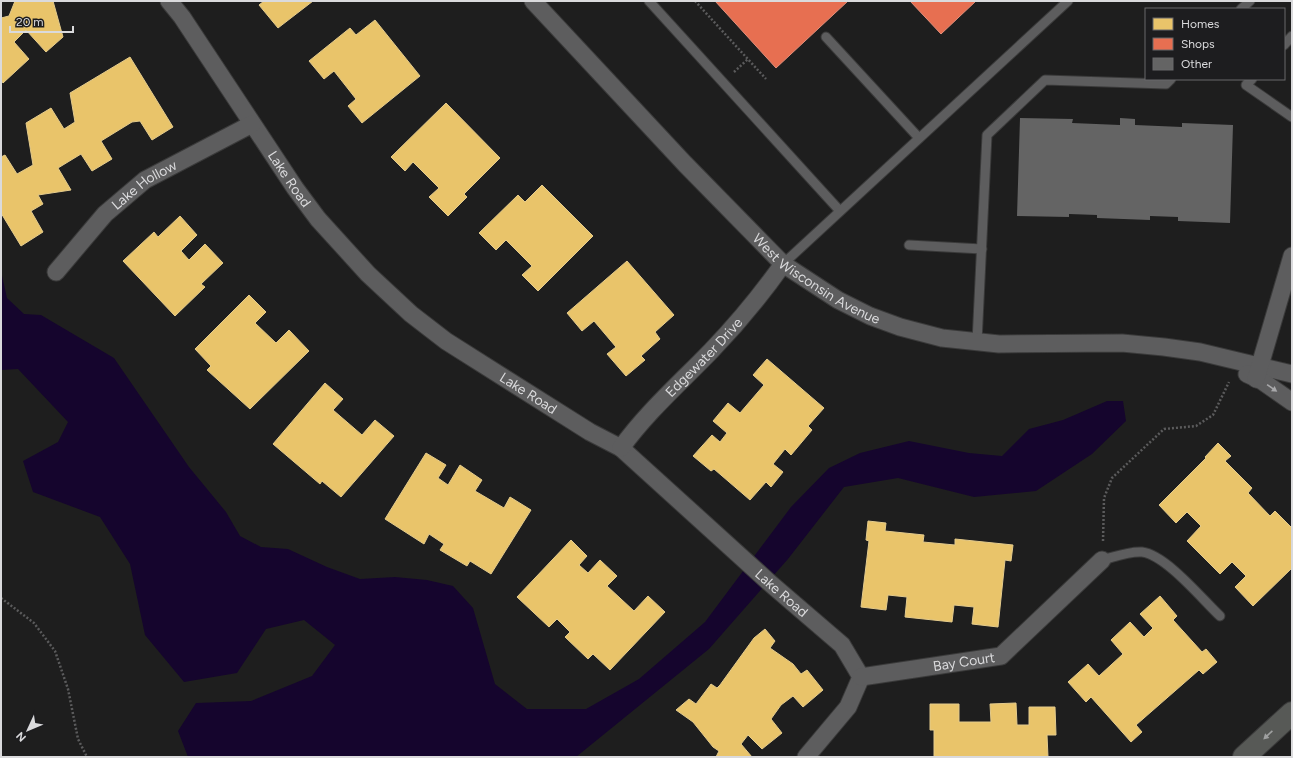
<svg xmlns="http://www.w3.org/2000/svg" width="1293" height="758" font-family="Figtree,sans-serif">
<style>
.water{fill:#15052d}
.homes{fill:#e9c46a;stroke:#e4cb8c}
.shops{fill:#e76f51;stroke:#e38f7b}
.building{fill:#646464}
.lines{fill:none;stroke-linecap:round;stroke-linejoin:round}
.service-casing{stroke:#3a3a3a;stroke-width:11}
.minor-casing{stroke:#3a3a3a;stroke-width:19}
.secondary-casing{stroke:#3a3a3a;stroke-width:24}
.path{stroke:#5b5b5c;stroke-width:2.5;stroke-dasharray:2 2;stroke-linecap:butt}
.service{stroke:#5d5d5e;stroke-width:9}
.minor{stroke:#5d5d5e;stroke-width:17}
.secondary{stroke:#575956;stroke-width:22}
.oneway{fill:#a8a8aa}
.oneway2{fill:#9fa0a0}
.labels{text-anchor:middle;stroke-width:4;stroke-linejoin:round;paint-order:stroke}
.street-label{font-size:14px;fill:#dadadc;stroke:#1d1d1f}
</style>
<rect width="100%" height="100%" fill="#1e1e1e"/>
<path class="water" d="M 1,271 L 7,298 L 24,314 L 41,315 L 114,358 L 189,467 L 226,512 L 240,536 L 261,547 L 288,549 L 327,567 L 360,579 L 395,577 L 427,580 L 453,586 L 473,608 L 495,684 L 527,709 L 586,709 L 639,679 L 705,622 L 791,507 L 829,468 L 860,453 L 909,441 L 969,453 L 1002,456 L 1029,429 L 1063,420 L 1107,401 L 1123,401 L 1126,421 L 1092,454 L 1036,491 L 974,497 L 898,478 L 844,487 L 788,559 L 709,649 L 576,757 L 188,757 L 178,731 L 196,703 L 251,701 L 312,676 L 335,645 L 304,620 L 266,629 L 237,673 L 184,682 L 145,635 L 130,564 L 100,517 L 33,492 L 23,461 L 58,442 L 68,422 L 18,369 L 1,370 Z"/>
<g class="homes">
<path d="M 15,1 L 53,1 L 63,37 L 46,52 L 26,30 L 14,42 L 29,59 L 3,83 L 1,80 L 1,18 L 9,16 Z"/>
<path d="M 264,1 L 313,1 L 278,28 L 259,5 Z"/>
<path d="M 375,20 L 420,76 L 362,123 L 348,106 L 356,99 L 334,71 L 324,79 L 309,61 L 350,28 L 356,35 Z"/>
<path d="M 130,57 L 173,127 L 152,140 L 140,121 L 132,122 L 101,141 L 112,159 L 92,171 L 81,154 L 58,168 L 71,190 L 38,195 L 43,204 L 31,211 L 43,232 L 21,246 L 1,213 L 1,157 L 5,155 L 17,174 L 33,165 L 26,123 L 51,108 L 64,129 L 75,122 L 70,93 Z"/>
<path d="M 446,103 L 500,158 L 464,194 L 467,197 L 448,216 L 429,197 L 439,188 L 413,162 L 405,171 L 391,157 Z"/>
<path d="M 542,185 L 593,236 L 538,291 L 522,275 L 532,266 L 506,240 L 496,250 L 479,233 L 518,195 L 525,202 Z"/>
<path d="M 180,216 L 197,235 L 181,251 L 189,260 L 205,244 L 223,263 L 201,284 L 205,287 L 175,316 L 123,261 L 154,232 L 158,237 Z"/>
<path d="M 627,261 L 674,315 L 655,332 L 660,339 L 641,356 L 645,360 L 626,376 L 607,354 L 616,347 L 594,321 L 582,331 L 567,313 Z"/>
<path d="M 249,295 L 266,312 L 255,323 L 276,343 L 289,330 L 309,351 L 250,409 L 207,370 L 211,366 L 195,349 Z"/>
<path d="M 767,359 L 824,408 L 808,426 L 812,430 L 791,455 L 785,449 L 773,464 L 783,472 L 771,487 L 766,482 L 750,500 L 714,469 L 711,471 L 693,456 L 712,435 L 720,442 L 727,433 L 713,421 L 728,403 L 740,413 L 764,385 L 753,375 Z"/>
<path d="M 325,383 L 343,399 L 333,410 L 362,435 L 375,420 L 394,436 L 341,497 L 322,481 L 320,484 L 273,444 Z"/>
<path d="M 1218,443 L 1231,456 L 1225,461 L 1252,488 L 1248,493 L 1270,516 L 1275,511 L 1292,528 L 1292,568 L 1253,606 L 1235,587 L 1246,576 L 1232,562 L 1220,574 L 1187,541 L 1201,526 L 1187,512 L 1176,523 L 1159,505 L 1206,458 L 1205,457 Z"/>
<path d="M 426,453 L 446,465 L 438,478 L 448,485 L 460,465 L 482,480 L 475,491 L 504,508 L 510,497 L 531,510 L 491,574 L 470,561 L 467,566 L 440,550 L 444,544 L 429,534 L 424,544 L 385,519 Z"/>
<path d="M 868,521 L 886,523 L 885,531 L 924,535 L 923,542 L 955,545 L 955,539 L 1013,545 L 1011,561 L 1005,560 L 998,627 L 972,624 L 974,607 L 954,605 L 952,622 L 905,617 L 907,597 L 888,595 L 886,610 L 861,607 L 869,541 L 866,540 Z"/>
<path d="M 571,540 L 587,556 L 579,565 L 588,573 L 600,560 L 617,576 L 607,586 L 634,611 L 648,596 L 665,612 L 610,670 L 593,654 L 588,659 L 565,637 L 570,632 L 557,619 L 549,627 L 517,597 Z"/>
<path d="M 1160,596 L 1177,616 L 1173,620 L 1202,652 L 1206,649 L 1217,662 L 1203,674 L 1199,670 L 1136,725 L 1142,732 L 1131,742 L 1091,697 L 1086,702 L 1068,682 L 1088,664 L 1099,676 L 1123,654 L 1111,640 L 1130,622 L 1144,637 L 1153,628 L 1140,614 Z"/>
<path d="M 765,629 L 775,641 L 770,648 L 793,664 L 801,674 L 807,670 L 823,690 L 803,707 L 793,696 L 781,705 L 771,719 L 782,733 L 762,749 L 748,735 L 741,744 L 752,757 L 716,757 L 719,751 L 713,747 L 693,722 L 676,710 L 689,699 L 696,704 L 711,684 L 717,688 L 720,685 L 754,638 Z"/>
<path d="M 1016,703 L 1017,725 L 1029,725 L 1029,707 L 1055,707 L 1056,735 L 1047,735 L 1048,757 L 934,757 L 934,730 L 930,730 L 930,704 L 959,704 L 959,722 L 991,722 L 990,704 Z"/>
</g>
<g class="shops">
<path d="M 715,1 L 848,1 L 776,68 Z"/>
<path d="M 910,1 L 976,1 L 941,34 Z"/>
</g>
<path class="building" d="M 1020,118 L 1073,119 L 1072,123 L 1120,125 L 1120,118 L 1135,119 L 1135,125 L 1182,127 L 1182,123 L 1233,125 L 1230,223 L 1178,221 L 1178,217 L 1150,216 L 1150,220 L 1097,218 L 1097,215 L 1069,214 L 1069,217 L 1017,216 Z"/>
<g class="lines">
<defs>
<g id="service">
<path d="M 649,1 L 840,211"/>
<path d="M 1241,9 L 1250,1"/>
<path d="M 826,37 L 919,138"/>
<path d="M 1284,45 L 1292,36"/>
<path d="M 1252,79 L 1246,85 L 1292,117"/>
<path d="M 909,245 L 982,249"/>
<path d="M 783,264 L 1068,1"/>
<path d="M 977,342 L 987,135 L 1045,80 L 1166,84 L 1171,79"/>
<path d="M 1102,560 C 1114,557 1129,551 1142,552 C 1166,555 1202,599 1220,616"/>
</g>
<g id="minor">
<path id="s1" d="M 169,1 L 182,17 L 295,188 L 318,219 L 368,274 L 411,314 L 446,341 L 590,432 L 621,448 L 771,584 L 842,645 L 861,677 L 848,707 L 806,757"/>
<path id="s2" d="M 533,1 L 685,164 L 783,264 L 838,300 L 870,316 L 900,327 L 942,338 L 999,344 L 1122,343 L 1164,347 L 1200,352 L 1292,374"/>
<path id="s3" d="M 56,272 L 105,214 L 145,180 L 252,124"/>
<path d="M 1247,374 L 1262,381 L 1292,402"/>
<path d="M 1256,379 L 1292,256"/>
<path id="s4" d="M 621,448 C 647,412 680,383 711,351 C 737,324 761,295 783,264"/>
<path id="s5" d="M 861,677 L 1001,656 L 1102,560"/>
</g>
<path id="secondary" d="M 1244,757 L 1292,713"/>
</defs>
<use href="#service" class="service-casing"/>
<use href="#minor" class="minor-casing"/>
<use href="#secondary" class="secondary-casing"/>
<g class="path">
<path d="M 695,1 L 766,79"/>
<path d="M 734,72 L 748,59"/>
<path d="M 1103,541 L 1104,498 L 1112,478 L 1164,429 L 1196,426 L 1213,415 L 1229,382"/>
<path d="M 1,598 L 34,623 L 55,651 L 68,689 L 78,739 L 87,757"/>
</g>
<use href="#service" class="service"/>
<use href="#minor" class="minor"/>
<use href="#secondary" class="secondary"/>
</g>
<defs><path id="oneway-solid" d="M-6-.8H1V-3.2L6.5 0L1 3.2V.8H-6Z"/></defs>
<use class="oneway" href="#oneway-solid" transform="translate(1272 388) rotate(35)"/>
<use class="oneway2" href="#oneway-solid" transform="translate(1268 735) rotate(137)"/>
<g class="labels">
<g class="street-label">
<text dy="5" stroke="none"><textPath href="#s1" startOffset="215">Lake Road</textPath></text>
<text dy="5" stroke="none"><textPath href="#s3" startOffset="125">Lake Hollow</textPath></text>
<text dy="5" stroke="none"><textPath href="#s2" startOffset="399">West Wisconsin Avenue</textPath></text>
<text dy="5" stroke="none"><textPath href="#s4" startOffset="123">Edgewater Drive</textPath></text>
<text dy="5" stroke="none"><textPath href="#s1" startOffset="539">Lake Road</textPath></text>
<text dy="5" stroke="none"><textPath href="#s1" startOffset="863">Lake Road</textPath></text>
<text dy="5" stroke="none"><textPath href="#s5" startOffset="104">Bay Court</textPath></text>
</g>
</g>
<rect width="1293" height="758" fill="none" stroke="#dadadc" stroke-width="4"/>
<rect x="1145" y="8" width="140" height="72" fill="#1d1d1f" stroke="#69696b"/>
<rect x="1153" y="18" width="20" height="12" fill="#e9c46a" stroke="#69696b"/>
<text x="1181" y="28" font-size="12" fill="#dadadc">Homes</text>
<rect x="1153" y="38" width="20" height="12" fill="#e76f51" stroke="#69696b"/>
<text x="1181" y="48" font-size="12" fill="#dadadc">Shops</text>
<rect x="1153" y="58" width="20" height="12" fill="#646464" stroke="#69696b"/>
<text x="1181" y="68" font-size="12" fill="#dadadc">Other</text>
<g transform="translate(28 730) rotate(226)" stroke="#1d1d1f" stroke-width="3" paint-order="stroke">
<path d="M0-3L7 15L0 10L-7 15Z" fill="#dadadc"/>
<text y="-6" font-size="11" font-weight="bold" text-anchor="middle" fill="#dadadc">N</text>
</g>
<path d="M10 26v6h63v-6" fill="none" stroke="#dadadc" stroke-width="2"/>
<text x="16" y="26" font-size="12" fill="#dadadc" stroke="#1d1d1f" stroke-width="3" paint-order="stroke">20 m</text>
</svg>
